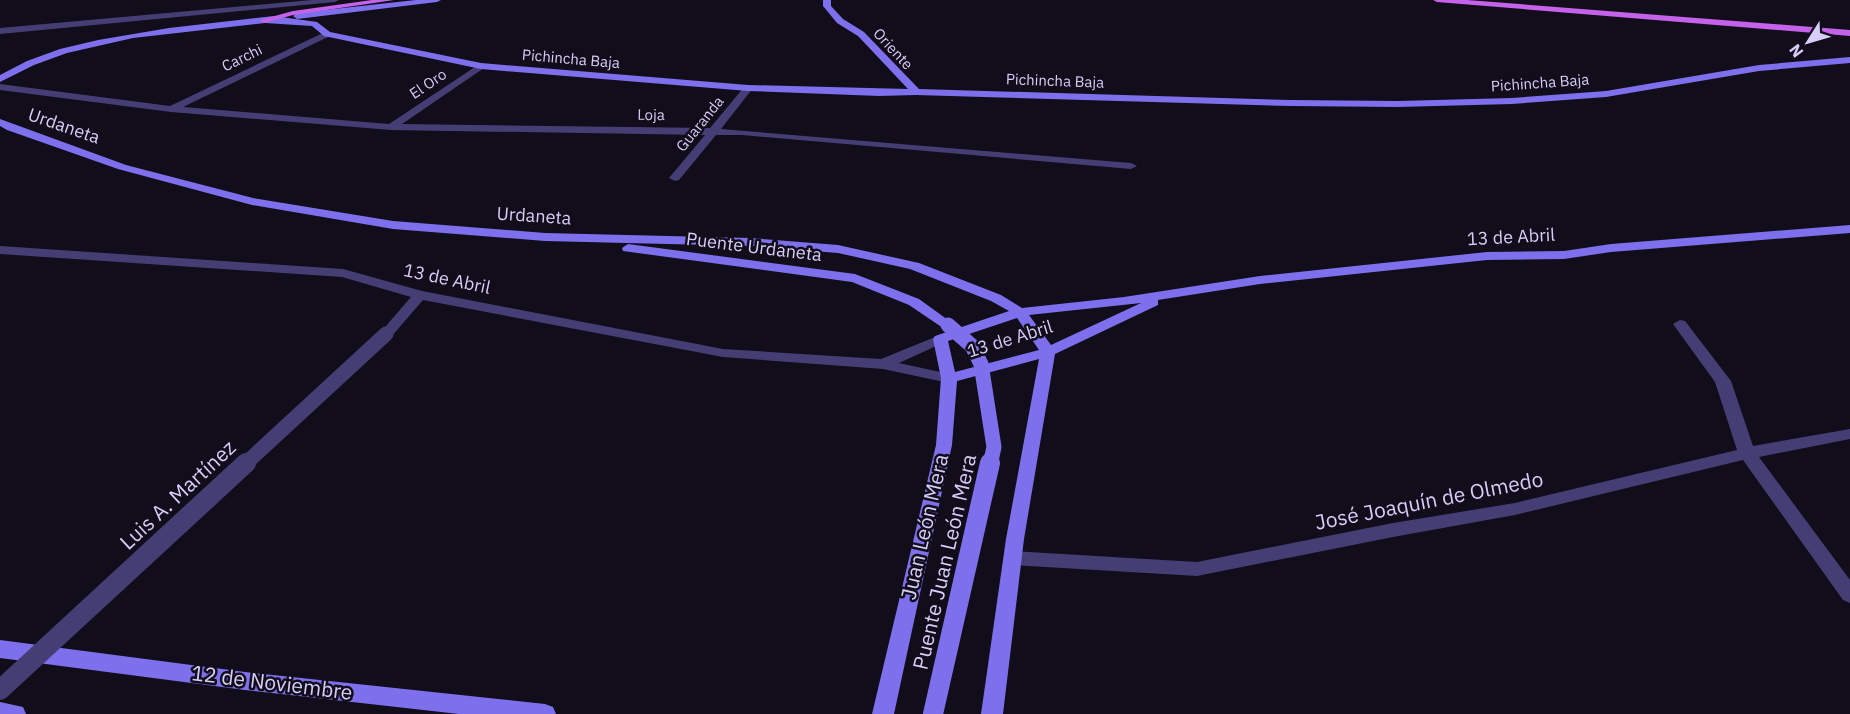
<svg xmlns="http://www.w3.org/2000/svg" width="1850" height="714" font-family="'IBM Plex Sans',sans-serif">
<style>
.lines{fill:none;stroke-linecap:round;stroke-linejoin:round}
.street{fill:#453e74;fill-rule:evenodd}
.secondary{fill:#7e70ec;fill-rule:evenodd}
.primary{fill:#c462ea;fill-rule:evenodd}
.street-bridge-far1{stroke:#453e74;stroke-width:15}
.street-bridge{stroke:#453e74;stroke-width:20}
.secondary-bridge-far1{stroke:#7e70ec;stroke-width:15}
.secondary-bridge{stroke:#7e70ec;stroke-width:20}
.labels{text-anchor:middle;stroke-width:5;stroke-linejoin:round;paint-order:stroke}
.far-street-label{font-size:15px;fill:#d6cdf8;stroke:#110d1a}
.street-label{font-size:18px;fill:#d6cdf8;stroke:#110d1a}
.near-street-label{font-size:21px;fill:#d6cdf8;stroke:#110d1a}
</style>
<rect width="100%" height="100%" fill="#110d1a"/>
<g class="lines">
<g class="street">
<path d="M 312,0 L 339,0 L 335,2 L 0,34 L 0,28 Z"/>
<path d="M 327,31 L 330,32 L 330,36 L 183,107 L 389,124 L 481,63 L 486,66 L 484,68 L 402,124 L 710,128 L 745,86 L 748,85 L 753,88 L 721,129 L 1131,163 L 1137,166 L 1131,169 L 742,135 L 716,135 L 679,180 L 675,181 L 669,178 L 705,135 L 391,130 L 171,112 L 0,90 L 0,84 L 170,106 Z"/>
<path d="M 0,246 L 343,269 L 422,291 L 723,349 L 881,359 L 940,335 L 947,339 L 945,342 L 899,363 L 954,375 L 957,378 L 949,383 L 883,369 L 723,357 L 423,300 L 391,337 L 386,338 L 379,334 L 411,297 L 342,277 L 0,254 Z"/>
<path d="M 1680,320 L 1685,321 L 1731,381 L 1753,446 L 1850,429 L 1850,439 L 1759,457 L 1850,580 L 1850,603 L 1843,600 L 1743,460 L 1515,515 L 1393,537 L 1197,576 L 1013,565 L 1006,563 L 1004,558 L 1006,553 L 1013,551 L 1197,562 L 1393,523 L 1515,503 L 1737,450 L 1715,382 L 1673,324 Z"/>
</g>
<g class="secondary">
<path d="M 416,0 L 441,0 L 437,2 L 297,19 L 293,16 L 297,13 Z"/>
<path d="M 823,0 L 831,0 L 831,6 L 843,19 L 864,32 L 919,89 L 1291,100 L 1398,101 L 1512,98 L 1606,91 L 1759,65 L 1850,57 L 1850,63 L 1759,71 L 1606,97 L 1512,104 L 1398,107 L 1291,106 L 916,95 L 879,96 L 748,91 L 481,69 L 324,36 L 312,26 L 265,23 L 133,38 L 67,53 L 34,65 L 0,82 L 0,75 L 27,61 L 60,49 L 98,40 L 169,28 L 274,16 L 317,22 L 330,32 L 481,63 L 748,85 L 908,89 L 858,36 L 837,23 L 823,6 Z"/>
<path d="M 0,119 L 126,165 L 253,198 L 393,221 L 545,233 L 750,238 L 838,245 L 919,263 L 1001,295 L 1022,308 L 1124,297 L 1260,276 L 1487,252 L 1564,251 L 1611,244 L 1850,225 L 1850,233 L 1611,252 L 1564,259 L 1487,260 L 1260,284 L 1158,300 L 1158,305 L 1055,354 L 1024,539 L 1003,714 L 981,714 L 1006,539 L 1039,359 L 957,381 L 952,445 L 894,714 L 872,714 L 936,445 L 941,378 L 933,339 L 935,336 L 1009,311 L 991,301 L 910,269 L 838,253 L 750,246 L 545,241 L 393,229 L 252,205 L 118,169 L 7,130 L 0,126 ZM 1141,303 L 1051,345 L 1029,315 ZM 1017,318 L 1039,350 L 955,372 L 948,341 Z"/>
<path d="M 628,244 L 855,274 L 919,299 L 955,325 L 948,329 L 943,328 L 909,305 L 852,282 L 623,251 L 622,248 Z"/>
<path d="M 0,640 L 245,672 L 545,704 L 553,707 L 556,714 L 459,714 L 245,690 L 0,658 Z"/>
<path d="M 0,702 L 23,707 L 26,714 L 0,714 Z"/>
</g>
<g class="primary">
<path d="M 372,0 L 394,0 L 293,15 L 264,23 L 260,20 L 293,11 Z"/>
<path d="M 1433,0 L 1467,0 L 1850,30 L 1850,36 L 1437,2 Z"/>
</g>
<path class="street-bridge-far1" d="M 244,465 L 386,334"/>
<path class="street-bridge" d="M 0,690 L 246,463"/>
<path class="secondary-bridge-far1" d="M 948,325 L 972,346 L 981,364 L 994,447 L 990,465"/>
<path class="secondary-bridge" d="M 933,714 L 990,463"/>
</g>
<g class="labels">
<g class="far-street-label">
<text transform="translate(893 49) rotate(47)" y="5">Oriente</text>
<text transform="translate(242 58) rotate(-26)" y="5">Carchi</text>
<text transform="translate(571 59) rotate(5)" y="5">Pichincha Baja</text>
<text transform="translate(1055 81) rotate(2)" y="5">Pichincha Baja</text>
<text transform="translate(1540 83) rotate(-4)" y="5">Pichincha Baja</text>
<text transform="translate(428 84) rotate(-34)" y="5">El Oro</text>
<text transform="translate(651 115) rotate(1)" y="5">Loja</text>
<text transform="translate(700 124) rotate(-51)" y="5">Guaranda</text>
</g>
<g class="street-label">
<text transform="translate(64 126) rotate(19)" y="6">Urdaneta</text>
<text transform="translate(534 216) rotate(4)" y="6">Urdaneta</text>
<text transform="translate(1511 237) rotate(-3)" y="6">13 de Abril</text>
<text transform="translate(754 247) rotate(7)" y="6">Puente Urdaneta</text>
<text transform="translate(447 279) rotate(12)" y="6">13 de Abril</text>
<text transform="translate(1010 339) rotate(-17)" y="6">13 de Abril</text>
</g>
<g class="near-street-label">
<text transform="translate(178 495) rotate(-43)" y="7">Luis A. Martínez</text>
<text transform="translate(1429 501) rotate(-11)" y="7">José Joaquín de Olmedo</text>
<text transform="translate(925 527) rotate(-77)" y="7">Juan León Mera</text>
<text transform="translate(945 562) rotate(-77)" y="7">Puente Juan León Mera</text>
<text transform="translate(272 683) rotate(7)" y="7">12 de Noviembre</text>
</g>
</g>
<g transform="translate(1808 42) rotate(233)" stroke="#110d1a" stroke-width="4.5" paint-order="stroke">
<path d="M0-4.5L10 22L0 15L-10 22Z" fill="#d6cdf8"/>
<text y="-9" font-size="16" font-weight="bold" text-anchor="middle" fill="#d6cdf8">N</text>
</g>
</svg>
